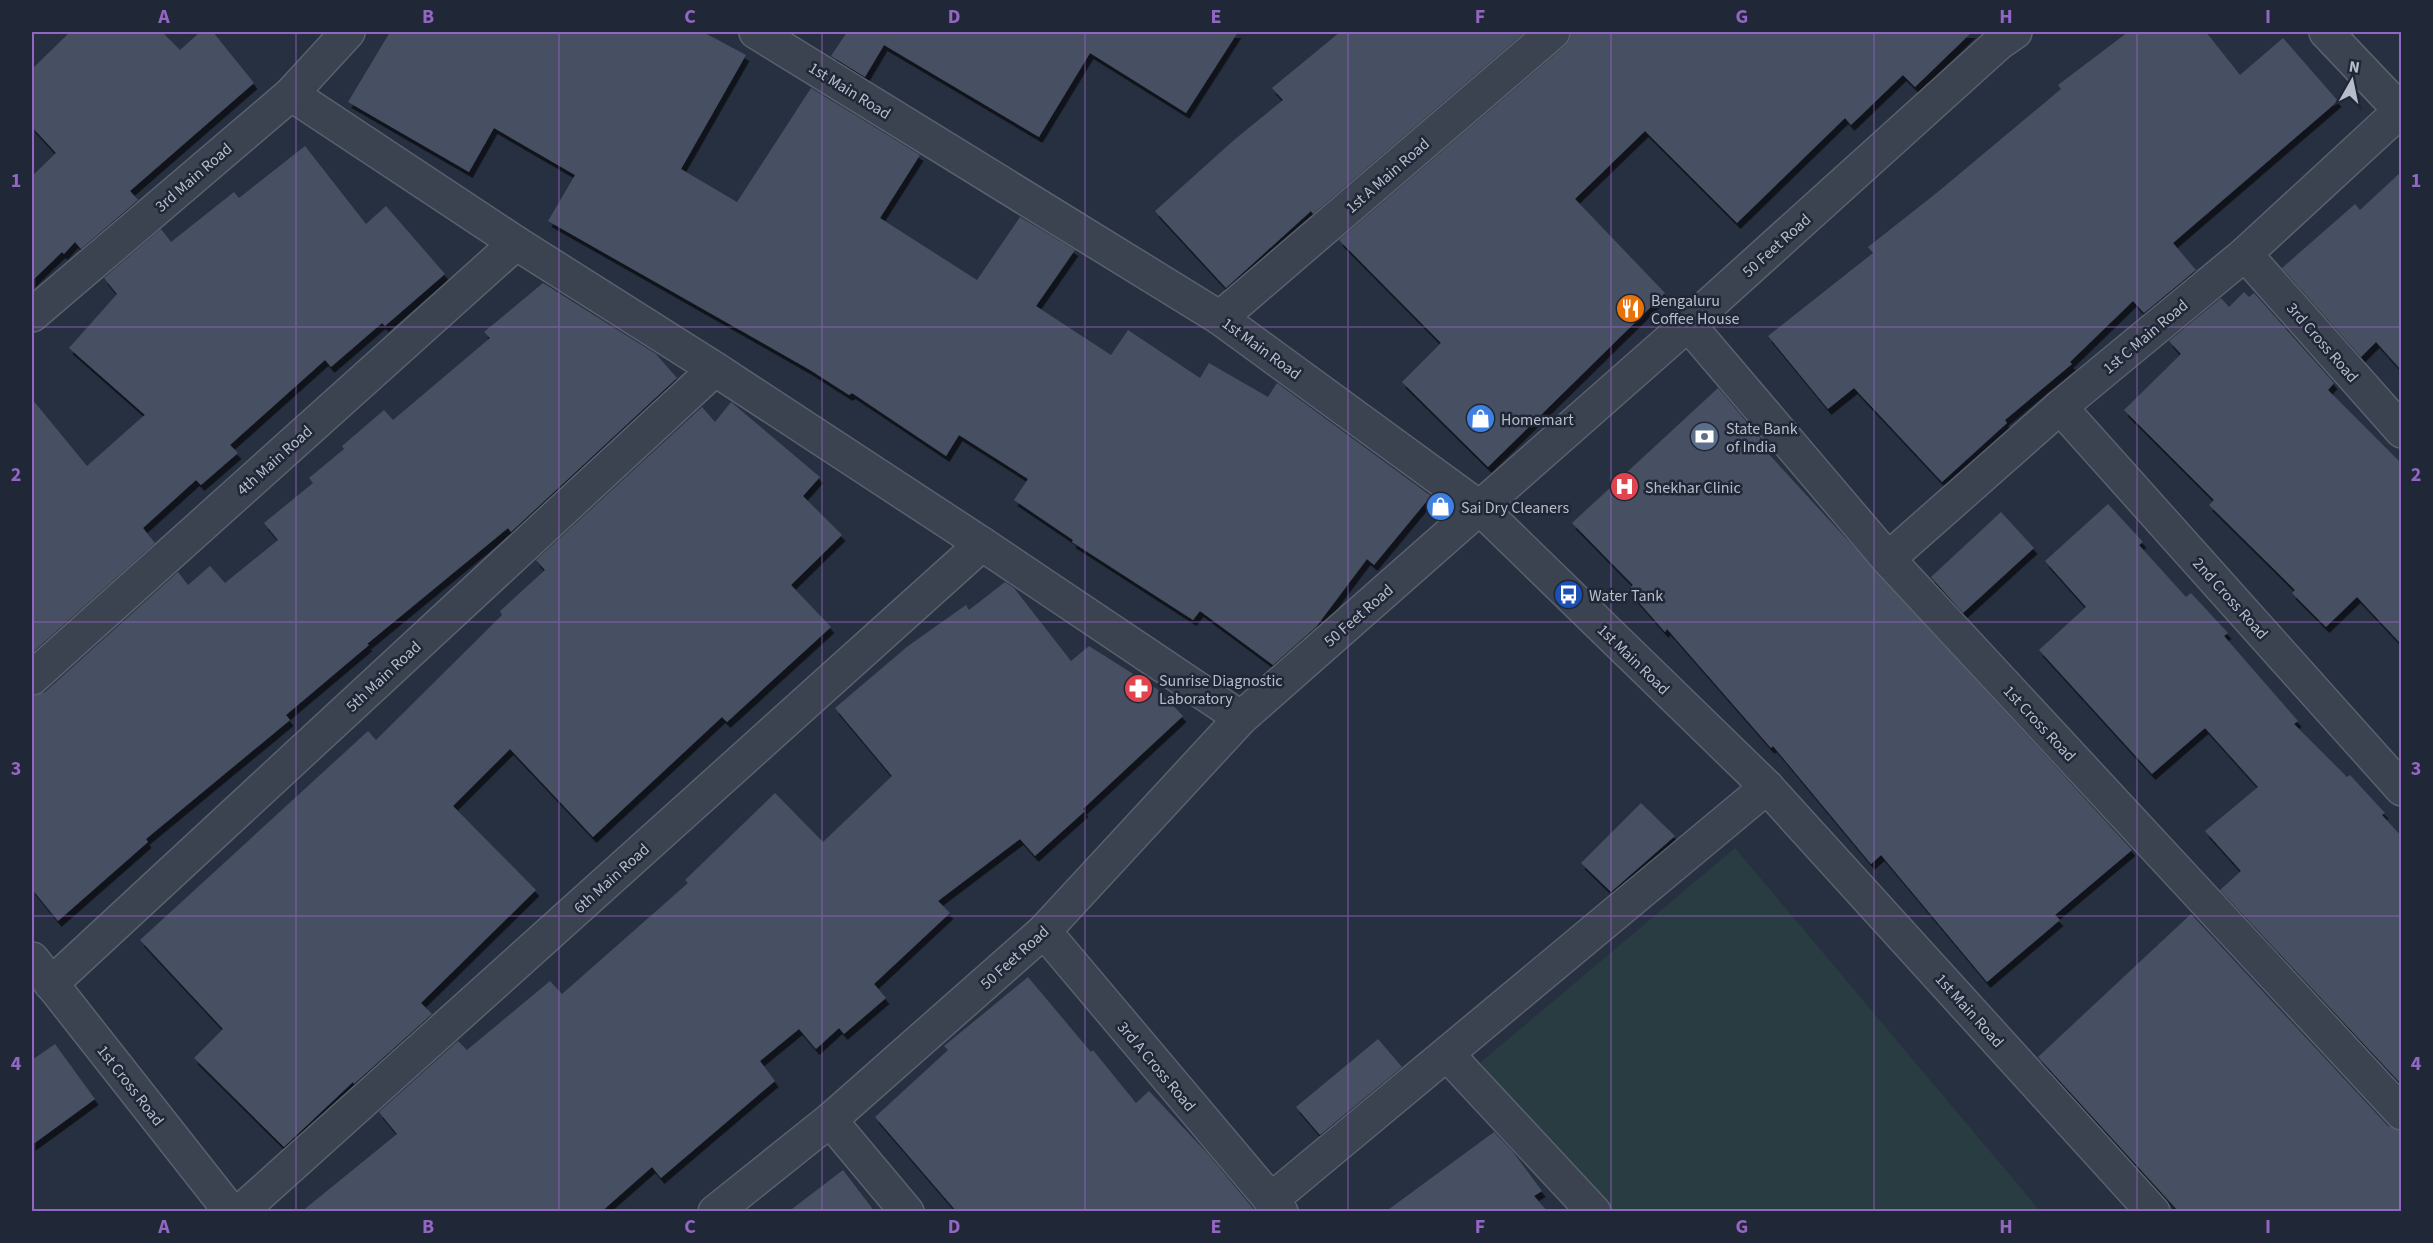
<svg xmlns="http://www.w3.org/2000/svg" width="2433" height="1243" font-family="'Source Sans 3',sans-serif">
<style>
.green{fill:#293c41}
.building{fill:#464f62;filter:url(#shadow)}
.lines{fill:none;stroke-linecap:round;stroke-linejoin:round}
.minor-casing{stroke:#59606e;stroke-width:36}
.minor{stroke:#3b4250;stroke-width:33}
.grid{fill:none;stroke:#9366c4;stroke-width:1.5;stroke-opacity:0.55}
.labels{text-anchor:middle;stroke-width:5;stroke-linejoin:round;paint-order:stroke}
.street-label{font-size:16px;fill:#b8bdcb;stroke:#202736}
.poi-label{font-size:16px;fill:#b8bdcb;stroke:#202736;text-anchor:start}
.neatline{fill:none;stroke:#9366c4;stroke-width:2}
.grid-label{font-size:20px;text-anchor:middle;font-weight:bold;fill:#9366c4}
</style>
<defs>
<filter id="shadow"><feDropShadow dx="3.5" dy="6" stdDeviation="0" flood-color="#0009"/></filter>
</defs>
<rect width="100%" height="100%" fill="#273041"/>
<path class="green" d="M 1735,848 L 2040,1211 L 1608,1211 L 1480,1063 Z"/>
<g class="building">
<path d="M 70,32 L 162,32 L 180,50 L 200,32 L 213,32 L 254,83 L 130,191 L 138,200 L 81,249 L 75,242 L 64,254 L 62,252 L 32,281 L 32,176 L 56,153 L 32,127 L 32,69 Z"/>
<path d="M 390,32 L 703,32 L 746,55 L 681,169 L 737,202 L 811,88 L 920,155 L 880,218 L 977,280 L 1020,217 L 1075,250 L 1036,306 L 1111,355 L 1128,330 L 1200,378 L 1209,363 L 1268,397 L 1277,383 L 1431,496 L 1374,565 L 1367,559 L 1316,627 L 1273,665 L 1200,611 L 1193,620 L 1072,542 L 1073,540 L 1014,500 L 1028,479 L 959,435 L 946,456 L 852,393 L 849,395 L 810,370 L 548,221 L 575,175 L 494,128 L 469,172 L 348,102 Z"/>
<path d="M 847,32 L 1238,32 L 1186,113 L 1090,53 L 1039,137 L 884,45 L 865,77 L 831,56 Z"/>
<path d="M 1340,32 L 1525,32 L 1313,214 L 1311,211 L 1226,288 L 1155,211 L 1234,140 L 1283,100 L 1272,88 Z"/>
<path d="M 1571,32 L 1972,32 L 1915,87 L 1903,75 L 1851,125 L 1845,118 L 1737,223 L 1645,131 L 1575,199 L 1665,293 L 1488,467 L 1402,382 L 1441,343 L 1339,240 L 1565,46 L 1570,39 Z"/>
<path d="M 2128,32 L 2206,32 L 2240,75 L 2283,38 L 2338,101 L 2173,243 L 2196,270 L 2144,313 L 2133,301 L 2070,362 L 2072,364 L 2005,420 L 2007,423 L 1942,482 L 1854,388 L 1828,409 L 1768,336 L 1873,253 L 1868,247 L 1939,191 L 2061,89 L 2058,85 Z"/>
<path d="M 305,146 L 366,224 L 386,206 L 445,274 L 385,326 L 382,323 L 331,367 L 325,360 L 230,445 L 238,453 L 201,485 L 196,480 L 143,528 L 155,543 L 32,653 L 32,399 L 87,466 L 141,418 L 145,415 L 69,348 L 117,294 L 104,278 L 161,229 L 171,242 L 234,192 L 239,198 Z"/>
<path d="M 2402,171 L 2402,371 L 2376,342 L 2361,357 L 2282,268 L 2355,204 L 2360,210 Z"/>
<path d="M 543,283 L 656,354 L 677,378 L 511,532 L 508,528 L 367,644 L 369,645 L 286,715 L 290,720 L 146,839 L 148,842 L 58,921 L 32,889 L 32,696 L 45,692 L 178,572 L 188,585 L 210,566 L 225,583 L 278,540 L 264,523 L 313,483 L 309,478 L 344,449 L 342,446 L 384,410 L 393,420 L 490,338 L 484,332 Z"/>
<path d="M 2244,292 L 2249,297 L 2254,293 L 2334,383 L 2328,390 L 2402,464 L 2402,645 L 2357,597 L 2326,627 L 2292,593 L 2295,590 L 2209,505 L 2214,500 L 2124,410 L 2181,354 L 2169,341 L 2221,298 L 2229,307 Z"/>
<path d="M 1718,388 L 1768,447 L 1765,450 L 2132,850 L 2055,915 L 2060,920 L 1987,982 L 1881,855 L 1871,864 L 1773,746 L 1771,748 L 1667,629 L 1665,632 L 1628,590 L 1633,585 L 1572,523 Z"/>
<path d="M 731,402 L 820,477 L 803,496 L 842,535 L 791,585 L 831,627 L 727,722 L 722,717 L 593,837 L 510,749 L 453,806 L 536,890 L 421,1003 L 432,1014 L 354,1084 L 353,1082 L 284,1147 L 194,1058 L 223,1029 L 140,940 L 368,731 L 376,740 L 502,615 L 500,611 L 545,570 L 536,560 L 702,407 L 715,422 Z"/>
<path d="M 2108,504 L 2143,542 L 2139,545 L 2186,597 L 2191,593 L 2228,633 L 2224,636 L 2298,721 L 2294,724 L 2347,777 L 2350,775 L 2385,813 L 2382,815 L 2402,837 L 2402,1085 L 2220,890 L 2241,871 L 2205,831 L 2258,787 L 2205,728 L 2152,774 L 2039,650 L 2086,607 L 2045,561 Z"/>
<path d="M 2001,512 L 2034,548 L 1963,613 L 1931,577 Z"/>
<path d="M 1005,582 L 1014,588 L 1071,661 L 1089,646 L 1157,689 L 1183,716 L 1083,809 L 1085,811 L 1035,856 L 1020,839 L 938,901 L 950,913 L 874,984 L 886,998 L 844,1034 L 839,1028 L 816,1049 L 799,1029 L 760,1061 L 775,1081 L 661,1178 L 652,1167 L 601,1212 L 301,1212 L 397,1134 L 379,1112 L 458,1041 L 467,1050 L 550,981 L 562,994 L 688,883 L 685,880 L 775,793 L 823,842 L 892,776 L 835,708 L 908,646 L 966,605 L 969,610 Z"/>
<path d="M 1641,803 L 1675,836 L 1611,892 L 1581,863 Z"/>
<path d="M 2191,914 L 2388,1126 L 2402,1131 L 2402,1212 L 2179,1212 L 2038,1057 Z"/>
<path d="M 1028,977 L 1091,1052 L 1093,1050 L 1136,1103 L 1149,1091 L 1208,1154 L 1256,1212 L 957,1212 L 875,1117 L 948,1050 L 944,1046 Z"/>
<path d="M 1378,1039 L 1402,1067 L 1320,1135 L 1296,1107 Z"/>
<path d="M 55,1044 L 95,1099 L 32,1145 L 32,1060 Z"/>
<path d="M 1494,1132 L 1513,1152 L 1542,1191 L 1534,1196 L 1548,1212 L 1385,1212 Z"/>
<path d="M 843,1170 L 875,1212 L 788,1212 Z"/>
</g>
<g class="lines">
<defs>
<g id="minor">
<path d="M 756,32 L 1220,318 L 1480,508 L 1767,787 L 2153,1212"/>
<path d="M 2326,32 L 2402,112"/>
<path d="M 291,94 L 516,243 L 715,369 L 982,544 L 1241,718"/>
<path d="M 2245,254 L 2402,431"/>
<path d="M 32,315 L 291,94 L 348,32"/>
<path d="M 1220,318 L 1553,32"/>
<path d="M 1688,324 L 1888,559 L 2402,1113"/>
<path d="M 2060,407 L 2402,789"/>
<path d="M 1888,559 L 2060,407 L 2245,254 L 2400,111"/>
<path d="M 32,678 L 516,243"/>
<path d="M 1044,931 L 1281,1212"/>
<path d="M 32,959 L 231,1212"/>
<path d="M 51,984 L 715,369"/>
<path d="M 1447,1054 L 1594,1212"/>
<path d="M 830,1120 L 907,1212"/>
<path d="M 1271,1200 L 1767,787"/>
<path d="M 240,1212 L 982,544"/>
<path d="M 715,1212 L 830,1120 L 1044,931 L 1241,718 L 1688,324 L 1999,43 L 2015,32"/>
</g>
</defs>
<use href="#minor" class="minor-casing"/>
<use href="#minor" class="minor"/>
</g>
<path class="grid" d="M 296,32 L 296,1212M 559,32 L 559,1212M 822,32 L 822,1212M 1085,32 L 1085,1212M 1348,32 L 1348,1212M 1611,32 L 1611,1212M 1874,32 L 1874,1212M 2137,32 L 2137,1212M 32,327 L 2402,327M 32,622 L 2402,622M 32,916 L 2402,916"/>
<defs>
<symbol id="restaurant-disc" viewBox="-11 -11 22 22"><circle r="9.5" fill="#e8710a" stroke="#202736"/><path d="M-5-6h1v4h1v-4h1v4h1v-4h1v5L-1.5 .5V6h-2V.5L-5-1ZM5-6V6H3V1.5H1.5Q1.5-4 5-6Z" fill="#fff"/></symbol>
<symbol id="shop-disc" viewBox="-11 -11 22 22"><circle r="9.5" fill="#3f7fe0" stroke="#202736"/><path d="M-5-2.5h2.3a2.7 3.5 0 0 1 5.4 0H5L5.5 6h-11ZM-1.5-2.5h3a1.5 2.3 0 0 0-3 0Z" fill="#fff"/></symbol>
<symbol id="bank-disc" viewBox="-11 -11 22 22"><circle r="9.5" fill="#5c6f8a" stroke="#202736"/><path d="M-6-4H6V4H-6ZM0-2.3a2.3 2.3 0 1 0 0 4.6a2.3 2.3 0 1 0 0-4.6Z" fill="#fff"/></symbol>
<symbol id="hospital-disc" viewBox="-11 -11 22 22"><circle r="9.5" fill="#e0444e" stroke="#202736"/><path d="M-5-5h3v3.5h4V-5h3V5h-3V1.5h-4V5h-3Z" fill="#fff"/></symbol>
<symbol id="bus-disc" viewBox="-11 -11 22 22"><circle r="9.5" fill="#1a4fb4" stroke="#202736"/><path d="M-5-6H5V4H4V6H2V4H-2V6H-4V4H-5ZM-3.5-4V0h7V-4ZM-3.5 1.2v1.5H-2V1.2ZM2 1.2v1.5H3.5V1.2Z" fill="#fff"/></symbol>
<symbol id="pharmacy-disc" viewBox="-11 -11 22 22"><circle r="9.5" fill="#e0444e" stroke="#202736"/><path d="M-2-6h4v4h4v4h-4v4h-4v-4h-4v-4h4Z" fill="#fff"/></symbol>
</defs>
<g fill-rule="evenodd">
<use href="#restaurant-disc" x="1614" y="292" width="33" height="33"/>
<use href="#shop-disc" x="1464" y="402" width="33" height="33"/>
<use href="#bank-disc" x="1688" y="420" width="33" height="33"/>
<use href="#hospital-disc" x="1608" y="470" width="33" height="33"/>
<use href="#shop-disc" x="1424" y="490" width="33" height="33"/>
<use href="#bus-disc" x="1552" y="578" width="33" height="33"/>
<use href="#pharmacy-disc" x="1122" y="672" width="33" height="33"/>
</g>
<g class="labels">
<g class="street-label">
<text transform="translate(850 90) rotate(32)" y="6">1st Main Road</text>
<text transform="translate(1387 175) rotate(-41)" y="6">1st A Main Road</text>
<text transform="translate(193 177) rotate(-41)" y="6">3rd Main Road</text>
<text transform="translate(1776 245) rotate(-42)" y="6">50 Feet Road</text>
<text transform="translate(2145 336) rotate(-40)" y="6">1st C Main Road</text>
<text transform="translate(2323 342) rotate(49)" y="6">3rd Cross Road</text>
<text transform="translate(1262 348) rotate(36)" y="6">1st Main Road</text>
<text transform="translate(274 460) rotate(-42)" y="6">4th Main Road</text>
<text transform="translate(2231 598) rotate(48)" y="6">2nd Cross Road</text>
<text transform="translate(1358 615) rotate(-41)" y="6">50 Feet Road</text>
<text transform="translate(1634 659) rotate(44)" y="6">1st Main Road</text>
<text transform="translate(383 676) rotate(-43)" y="6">5th Main Road</text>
<text transform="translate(2040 723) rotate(47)" y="6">1st Cross Road</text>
<text transform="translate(611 878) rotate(-42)" y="6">6th Main Road</text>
<text transform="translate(1014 957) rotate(-42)" y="6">50 Feet Road</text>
<text transform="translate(1970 1010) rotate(48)" y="6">1st Main Road</text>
<text transform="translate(1157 1066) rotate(50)" y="6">3rd A Cross Road</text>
<text transform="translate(131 1085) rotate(52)" y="6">1st Cross Road</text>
</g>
<g class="poi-label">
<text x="1651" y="306">Bengaluru<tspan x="1651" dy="18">Coffee House</tspan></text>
<text x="1501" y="425">Homemart</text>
<text x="1726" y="434">State Bank<tspan x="1726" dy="18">of India</tspan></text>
<text x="1645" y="493">Shekhar Clinic</text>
<text x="1461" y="513">Sai Dry Cleaners</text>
<text x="1589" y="601">Water Tank</text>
<text x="1159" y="686">Sunrise Diagnostic<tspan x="1159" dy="18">Laboratory</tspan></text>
</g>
</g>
<rect width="2433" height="1243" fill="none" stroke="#202736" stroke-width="66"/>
<g transform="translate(2352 81) rotate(9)" stroke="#202736" stroke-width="4.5" paint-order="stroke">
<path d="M0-4.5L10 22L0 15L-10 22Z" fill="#b8bdcb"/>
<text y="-9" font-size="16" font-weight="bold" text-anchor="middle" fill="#b8bdcb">N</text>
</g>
<rect x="33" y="33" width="2367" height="1177" class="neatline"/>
<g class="grid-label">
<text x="164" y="23">A</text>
<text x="428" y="23">B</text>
<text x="690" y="23">C</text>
<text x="954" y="23">D</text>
<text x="1216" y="23">E</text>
<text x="1480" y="23">F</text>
<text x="1742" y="23">G</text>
<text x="2006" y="23">H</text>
<text x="2268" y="23">I</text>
<text x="16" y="187">1</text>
<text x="2416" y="187">1</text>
<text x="16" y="481">2</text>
<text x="2416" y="481">2</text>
<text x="16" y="775">3</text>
<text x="2416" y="775">3</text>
<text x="16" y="1070">4</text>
<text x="2416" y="1070">4</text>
<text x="164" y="1233">A</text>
<text x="428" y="1233">B</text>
<text x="690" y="1233">C</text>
<text x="954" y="1233">D</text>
<text x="1216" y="1233">E</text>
<text x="1480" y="1233">F</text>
<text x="1742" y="1233">G</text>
<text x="2006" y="1233">H</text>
<text x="2268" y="1233">I</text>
</g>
</svg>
